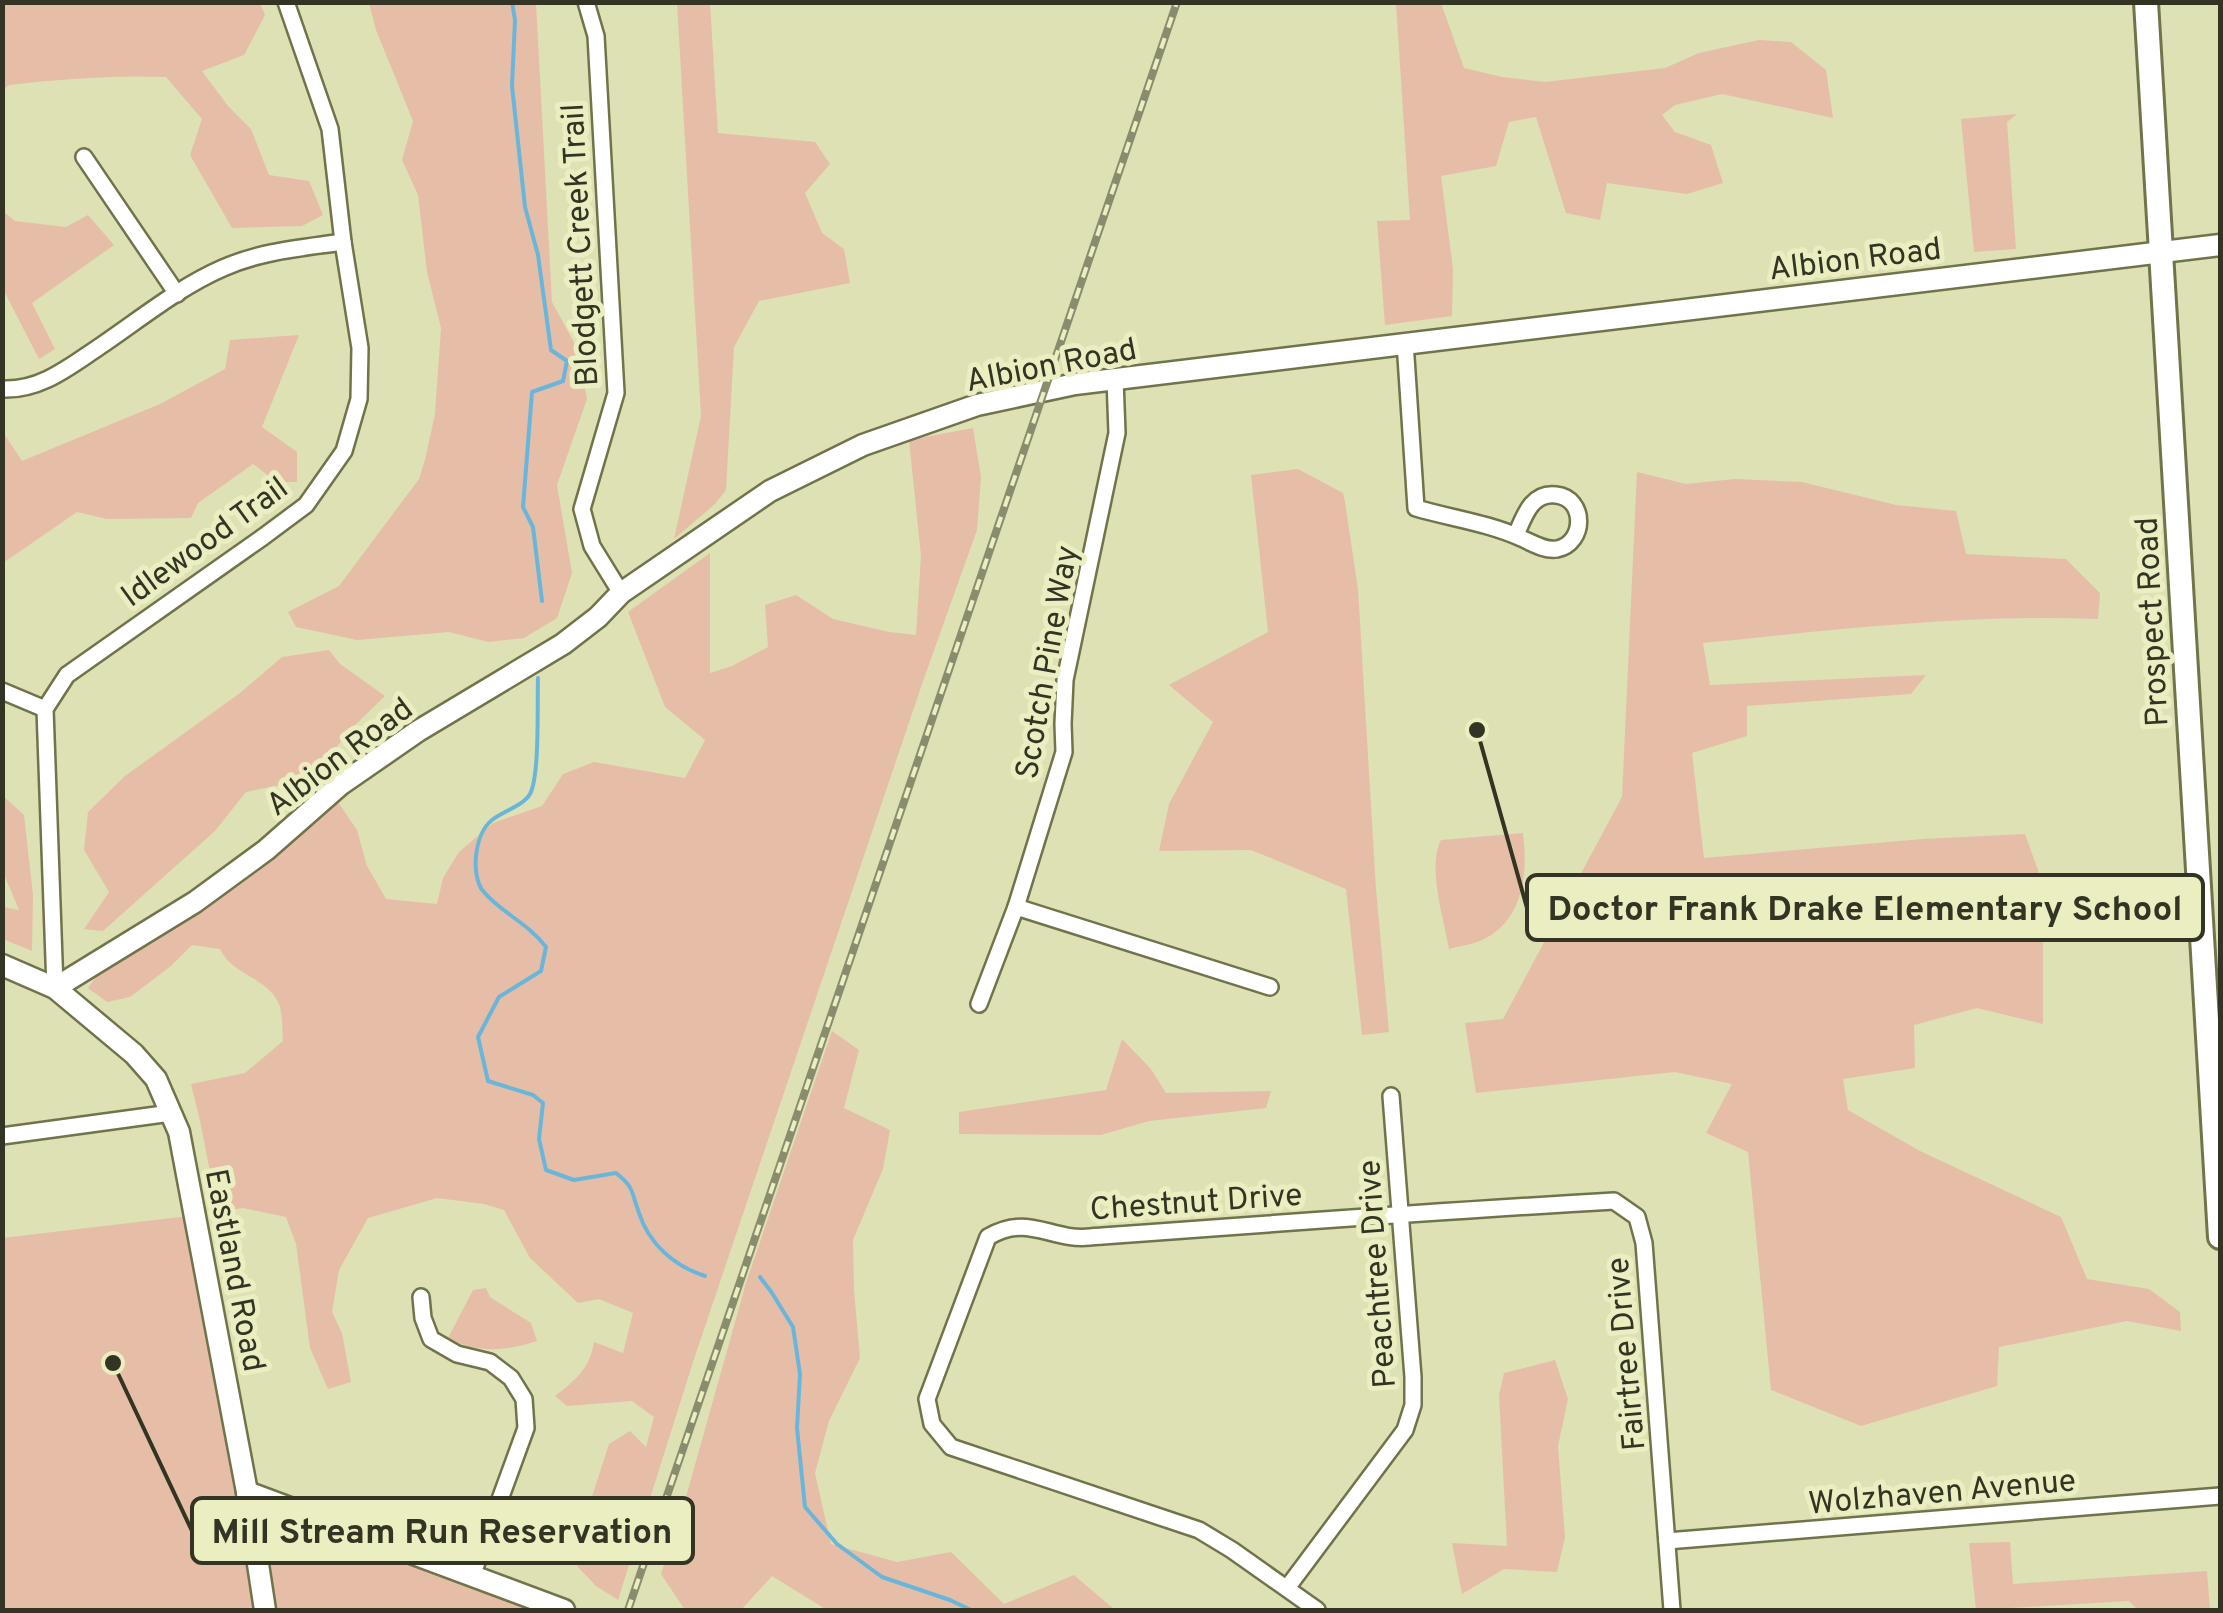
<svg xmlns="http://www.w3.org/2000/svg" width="2223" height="1613" font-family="Overpass,sans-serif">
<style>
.green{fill:#e6bea7}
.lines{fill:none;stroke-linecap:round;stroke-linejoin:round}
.stream{stroke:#6ab6db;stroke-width:4}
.street-casing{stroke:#71734b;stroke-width:20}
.secondary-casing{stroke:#71734b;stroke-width:25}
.primary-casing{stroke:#71734b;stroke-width:28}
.street{stroke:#fff;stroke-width:15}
.secondary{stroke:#fff;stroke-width:20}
.primary{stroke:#fff;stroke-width:22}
.rail-casing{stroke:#8a8d6d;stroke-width:8}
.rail{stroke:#ebeec1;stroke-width:4;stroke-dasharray:11;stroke-linecap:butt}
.labels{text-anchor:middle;stroke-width:10;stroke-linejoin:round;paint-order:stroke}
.street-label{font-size:32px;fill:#333423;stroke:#ebeec1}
.leader{fill:none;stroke:#333423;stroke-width:4}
.callout-dot{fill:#333423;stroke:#ebeec1;stroke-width:4}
.callout{fill:#ebeec1;stroke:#333423;stroke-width:4}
.callout-label{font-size:35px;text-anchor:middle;font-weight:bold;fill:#333423}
</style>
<rect width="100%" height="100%" fill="#dde1b4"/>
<g class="green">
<path d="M 3,2 L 260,3 L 265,15 L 244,55 L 202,71 L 228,106 L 251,129 L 269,175 L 309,181 L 323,215 L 302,226 L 232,228 L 190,155 L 202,119 L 166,77 C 113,75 62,79 9,85 L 3,90 Z"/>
<path d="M 369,3 L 536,3 L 552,302 L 577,348 L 587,399 L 557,485 L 572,573 L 557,618 L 524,638 L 488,642 L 449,632 L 357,640 L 296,627 L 288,612 L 339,586 L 419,479 L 425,460 L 435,414 L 441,328 L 427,272 L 418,195 L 402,160 L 413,121 L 376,30 Z"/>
<path d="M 677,3 L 710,3 L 718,133 L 815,142 L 830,164 L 805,193 L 822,233 L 844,249 L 850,283 L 759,301 L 734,347 L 726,490 L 715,504 L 674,539 L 701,416 Z"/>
<path d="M 1396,3 L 1441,3 L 1464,68 L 1502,77 L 1545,82 L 1665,68 L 1699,53 L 1759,40 L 1791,42 L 1826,70 L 1833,118 L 1722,94 L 1675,105 L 1662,115 L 1675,132 L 1711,145 L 1723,183 L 1687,194 L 1607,183 L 1600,220 L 1566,213 L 1536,117 L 1509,122 L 1496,166 L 1441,176 L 1453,269 L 1452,316 L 1385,325 L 1377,221 L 1410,220 Z"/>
<path d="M 2017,114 L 2007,122 L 2016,249 L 1974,252 L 1961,119 Z"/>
<path d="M 3,211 L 15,221 L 66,227 L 88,215 L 114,245 L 32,303 L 55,349 L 39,359 L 3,289 Z"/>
<path d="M 299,335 L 262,427 L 297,452 L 297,482 L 277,482 L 253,464 L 198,503 L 191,518 L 107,519 L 77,512 L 3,563 L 3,432 L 22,461 L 160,404 L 225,369 L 230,340 Z"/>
<path d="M 973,428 L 981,477 L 977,530 L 922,684 L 693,1362 L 618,1600 L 596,1586 L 577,1566 L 580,1534 L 609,1444 L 630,1431 L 646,1447 L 654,1417 L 632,1401 L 567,1406 L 555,1396 C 576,1380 590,1368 594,1342 L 623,1353 L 633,1313 L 599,1299 L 578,1303 L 530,1258 L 504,1210 L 484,1204 L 437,1198 L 368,1218 L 339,1270 L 332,1312 L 342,1333 L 351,1382 L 328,1389 L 310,1348 L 296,1244 L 286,1217 L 243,1208 L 218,1212 L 200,1121 L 191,1084 L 245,1073 L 283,1041 C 282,1030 283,1011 278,1002 C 266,977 232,975 220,949 L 192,945 L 171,966 L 130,997 L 107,1002 L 88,988 L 100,971 L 336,799 L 357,830 L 367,866 L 386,899 L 437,904 L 443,878 L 459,852 L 493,823 L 542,806 L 563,774 L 594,762 L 685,778 L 705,740 L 665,707 L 628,612 L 710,553 L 710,673 L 732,666 L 768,647 L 765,605 L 796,595 L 833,619 L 889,632 L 916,635 L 921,556 L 909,440 Z"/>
<path d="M 1298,469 L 1343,493 L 1345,502 L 1358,589 L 1376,889 L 1389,1032 L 1362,1035 L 1346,889 L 1251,850 L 1159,851 L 1169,804 L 1213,722 L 1169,685 L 1268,632 L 1251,475 Z"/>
<path d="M 1637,472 L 1686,484 L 1735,479 L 1802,482 L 1896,505 L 1956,511 L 1966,554 L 2066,559 L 2100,593 L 2098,619 C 1966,614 1834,630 1703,643 L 1710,685 L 1926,675 L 1911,694 L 1747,706 L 1747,736 L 1692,753 L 1704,858 L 1923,839 L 2025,834 L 2043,884 L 2043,1024 L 1977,1008 L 1914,1025 L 1915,1068 L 1843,1079 L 1848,1110 L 1920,1151 L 2061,1217 L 2087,1279 L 2149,1289 L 2180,1312 L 2181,1331 L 2127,1321 L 1999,1347 L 1997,1386 L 1861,1426 L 1771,1390 L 1748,1152 L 1706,1133 L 1732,1084 L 1675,1072 L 1476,1093 L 1465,1023 L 1503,1019 L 1622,797 Z"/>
<path d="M 329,650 L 340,664 L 385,696 L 351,729 L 326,760 L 285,784 L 246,792 L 215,831 L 103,931 L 84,929 L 109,892 L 84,850 L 88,812 L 125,776 L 240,693 L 282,657 Z"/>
<path d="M 3,796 L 24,815 L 33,895 L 32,951 L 3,939 L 3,907 L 19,910 L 3,872 Z"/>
<path d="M 1523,833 C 1528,873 1524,922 1480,941 C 1470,945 1459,946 1449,949 C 1444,919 1427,867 1441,840 Z"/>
<path d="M 832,1031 L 859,1050 L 844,1108 L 890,1130 L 883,1169 L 853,1240 L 854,1290 L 860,1358 L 829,1421 L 815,1473 L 831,1544 L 897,1562 L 951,1552 L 1004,1604 L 1074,1575 L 1115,1610 L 827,1610 L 772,1576 L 741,1610 L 685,1610 L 661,1574 L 682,1511 L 746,1283 Z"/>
<path d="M 1122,1039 L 1151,1069 L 1166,1093 L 1271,1091 L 1266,1108 L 1149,1121 L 1101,1135 L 959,1134 L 959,1112 L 1106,1090 Z"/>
<path d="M 197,1215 L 246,1488 L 564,1610 L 3,1610 L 2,1238 Z"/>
<path d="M 486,1288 L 490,1297 L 531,1323 L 537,1341 C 507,1351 477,1354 448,1338 L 473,1290 Z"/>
<path d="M 1555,1360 L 1568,1399 L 1558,1446 L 1565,1537 L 1557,1572 L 1504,1569 L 1462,1594 L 1452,1543 L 1507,1546 L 1499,1395 L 1504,1373 Z"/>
<path d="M 2010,1542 L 2013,1584 L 2207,1571 L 2210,1610 L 2138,1610 L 2129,1601 L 1976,1610 L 1969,1543 Z"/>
</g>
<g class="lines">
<g class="stream">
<path d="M 512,2 L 515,20 L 512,86 L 525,207 L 538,255 L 551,350 L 567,361 L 563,381 L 532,392 L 523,507 L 533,527 L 542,601"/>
<path d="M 538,678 C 537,703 540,775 530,794 C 523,806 503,811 492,820 C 475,833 470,874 483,891 C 501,913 527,922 546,947 L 541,971 L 499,997 L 478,1037 L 488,1081 L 533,1095 L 543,1103 L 539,1139 L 546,1170 L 574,1180 L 616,1173 C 635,1188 631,1192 639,1213 C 649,1244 674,1266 705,1276"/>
<path d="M 760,1277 L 772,1293 L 793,1327 L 800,1374 L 797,1428 L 805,1507 L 837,1544 L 882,1577 L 950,1600 L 971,1610"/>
</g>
<defs>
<g id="street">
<path d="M 586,2 L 596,36 L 616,393 L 582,509 L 592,546 L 621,593"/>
<path d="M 84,157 L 177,294"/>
<path d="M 1405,342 L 1416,508 C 1450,518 1488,523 1521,538 C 1532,543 1545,551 1557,549 C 1586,543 1586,498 1556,495 C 1531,492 1524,517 1516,535"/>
<path d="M 2,389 C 40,391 69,367 99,347 C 139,320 179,287 223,268 C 261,251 302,248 343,242"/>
<path d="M 2,691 L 45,709"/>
<path d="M 1016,907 L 1270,987"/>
<path d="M 55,988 L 45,709 L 67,675 L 263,537 L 306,505 L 344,451 L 359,399 L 360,348 L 343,242 L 330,129 L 286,2"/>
<path d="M 979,1004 L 1016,907 L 1064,752 L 1063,724 L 1065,680 L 1117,433 L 1115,379"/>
<path d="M 2,1136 L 171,1113"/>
<path d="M 421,1297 L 423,1318 L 431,1339 L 457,1354 L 490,1362 L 511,1378 L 524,1399 L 526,1428 L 472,1576"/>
<path d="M 1667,1541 L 2220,1496"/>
<path d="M 1287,1588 L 1405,1430 L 1413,1405 L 1413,1377 L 1391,1096"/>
<path d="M 1317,1610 L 1232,1550 L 1199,1530 L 951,1447 L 932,1424 L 927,1399 L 988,1237 C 1029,1213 1050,1241 1090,1237 C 1265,1224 1439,1211 1614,1201 L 1637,1217 L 1644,1243 L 1672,1610"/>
</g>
<g id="secondary">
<path d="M 2,965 L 55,988 L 134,1054 L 156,1079 L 179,1132 L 247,1492 L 265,1610"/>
<path d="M 55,988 L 195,902 L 266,850 L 340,785 L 418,731 L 563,644 L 598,617 L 621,593 L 770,491 L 863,445 L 977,405 L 1075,384 L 2220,245"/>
<path d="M 247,1492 L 564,1610"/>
</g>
<path id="primary" d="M 2146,2 L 2220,1237"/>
</defs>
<use href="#street" class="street-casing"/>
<use href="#secondary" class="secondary-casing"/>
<use href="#primary" class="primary-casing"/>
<use href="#street" class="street"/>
<use href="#secondary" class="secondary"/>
<use href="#primary" class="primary"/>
<defs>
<path id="rail" d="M 628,1610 L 1177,2"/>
</defs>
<use href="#rail" class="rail-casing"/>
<use href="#rail" class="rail"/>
</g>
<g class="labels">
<g class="street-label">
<text transform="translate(579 245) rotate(-93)" y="11">Blodgett Creek Trail</text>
<text transform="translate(1855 258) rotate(-7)" y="11">Albion Road</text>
<text transform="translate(1051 364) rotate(-11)" y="11">Albion Road</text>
<text transform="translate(204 541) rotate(-36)" y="11">Idlewood Trail</text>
<text transform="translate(2151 622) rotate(-93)" y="11">Prospect Road</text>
<text transform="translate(1046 662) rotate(-80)" y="11">Scotch Pine Way</text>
<text transform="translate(339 756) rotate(-37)" y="11">Albion Road</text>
<text transform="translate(1196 1201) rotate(-4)" y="11">Chestnut Drive</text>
<text transform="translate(236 1270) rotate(79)" y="11">Eastland Road</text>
<text transform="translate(1376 1274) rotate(-94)" y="11">Peachtree Drive</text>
<text transform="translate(1625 1354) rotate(-95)" y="11">Fairtree Drive</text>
<text transform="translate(1942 1491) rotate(-5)" y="11">Wolzhaven Avenue</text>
</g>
</g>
<path class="leader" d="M1477 730L1527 908M113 1363L192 1531"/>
<g class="callout-dot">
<circle cx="1477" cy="730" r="10"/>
<circle cx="113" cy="1363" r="10"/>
</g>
<g class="callout">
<rect x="1527" y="875" width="676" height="65" rx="10"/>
<rect x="192" y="1498" width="501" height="65" rx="10"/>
</g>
<g class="callout-label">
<text x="1865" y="920">Doctor Frank Drake Elementary School</text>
<text x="442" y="1543">Mill Stream Run Reservation</text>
</g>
<rect width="2223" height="1613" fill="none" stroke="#333423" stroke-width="10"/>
</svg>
